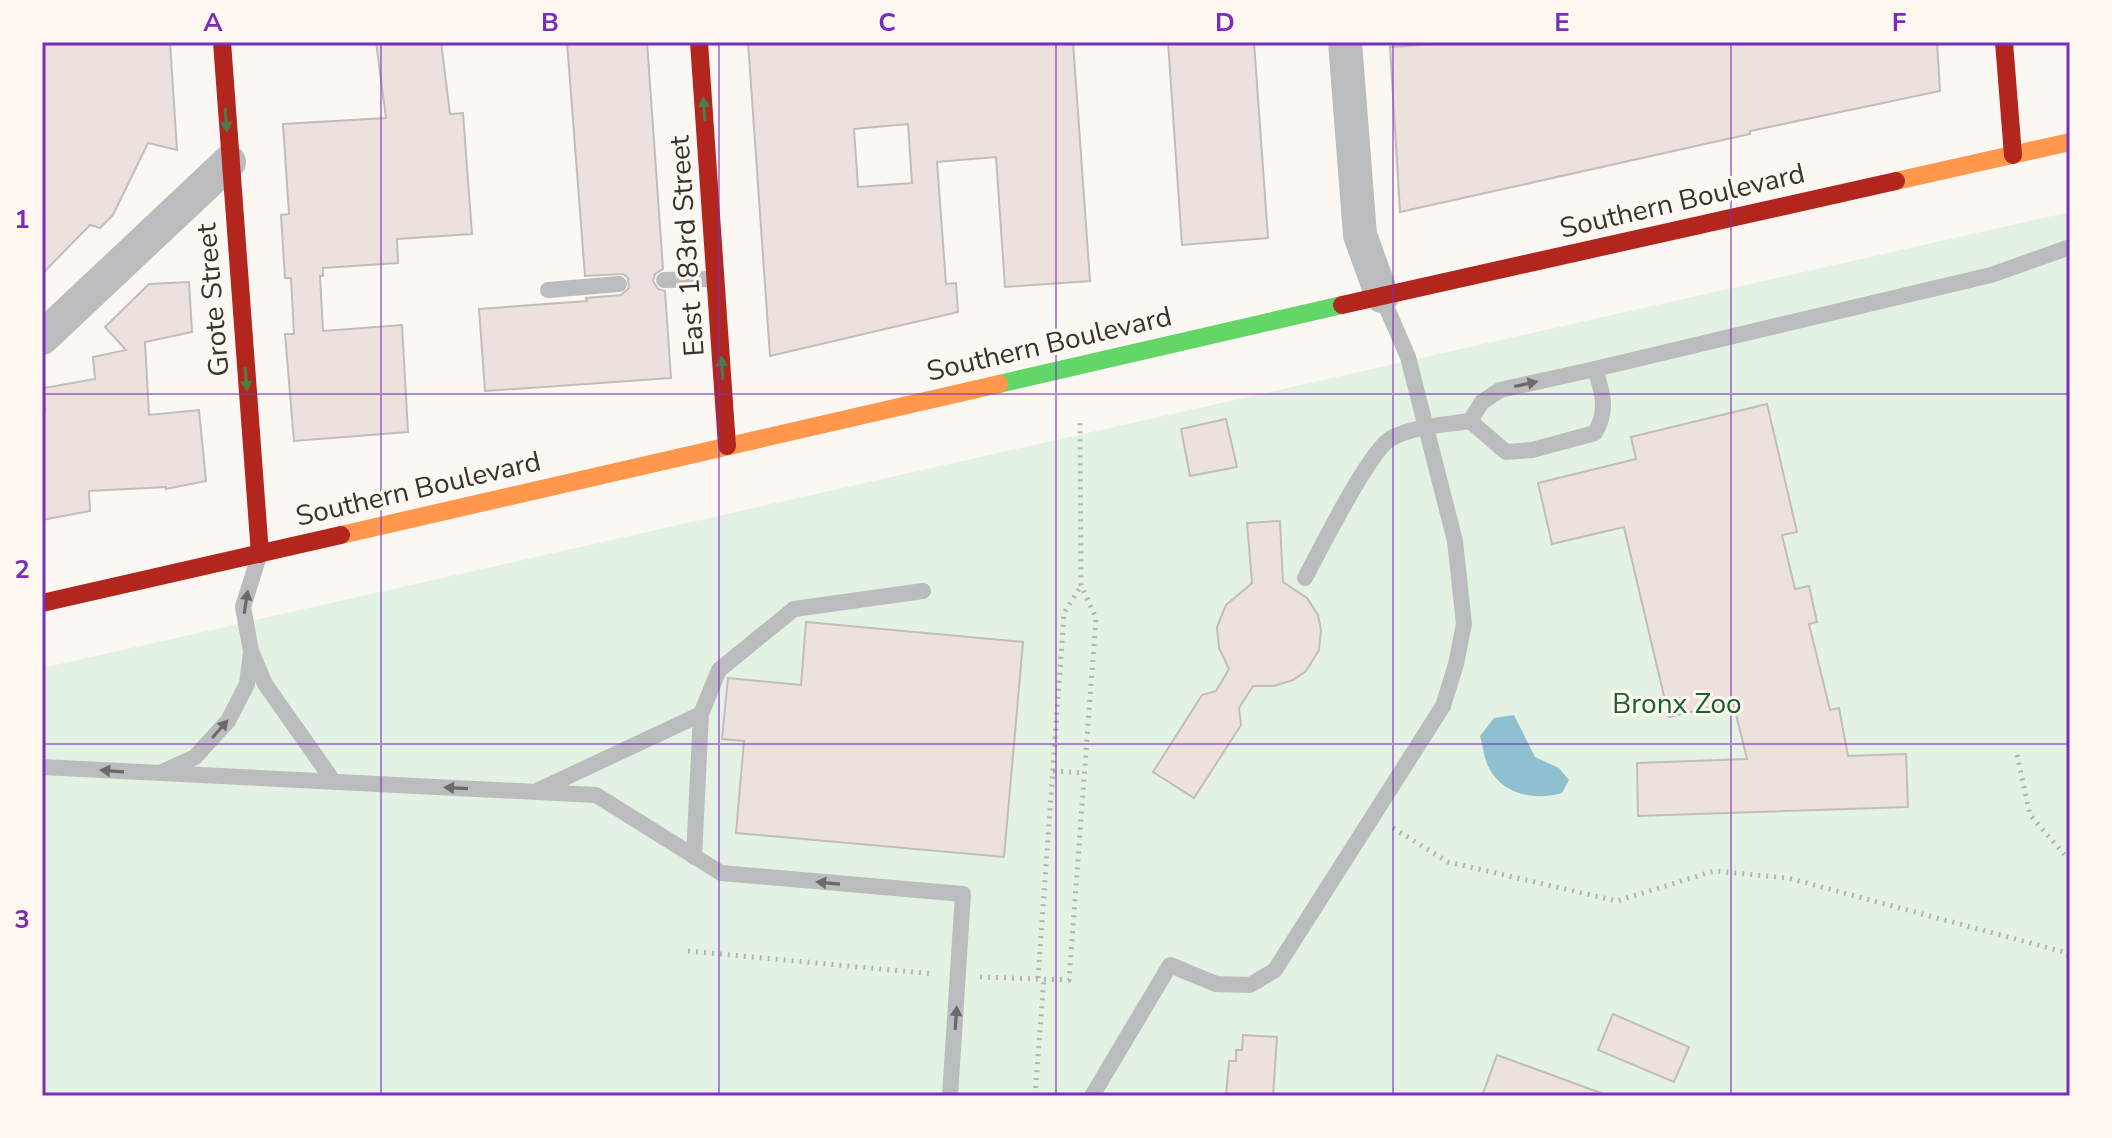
<svg xmlns="http://www.w3.org/2000/svg" width="2112" height="1138" font-family="'Nunito Sans',sans-serif">
<style>
.green{fill:#e3f2e2}
.water{fill:#8fc0cf}
.building{fill:#ede1dd;stroke:#c1bdbb;stroke-width:2;fill-rule:evenodd}
.lines{fill:none;stroke-linecap:round;stroke-linejoin:round}
.path{stroke:#b4b2b3;stroke-width:5;stroke-dasharray:2 6;stroke-linecap:butt}
.lane{stroke:#bbbcbd;stroke-width:16}
.street{stroke:#bbbcbd;stroke-width:34}
.fast{stroke:#63d668;stroke-width:18}
.slow{stroke:#ff974d;stroke-width:18}
.jam{stroke:#b3261e;stroke-width:18}
.oneway{fill:#4b7c49}
.oneway2{fill:#6c6a68}
.grid{fill:none;stroke:#7b2cbf;stroke-width:2;stroke-opacity:0.55}
.labels{text-anchor:middle;stroke-width:6;stroke-linejoin:round;paint-order:stroke}
.street-label{font-size:28px;fill:#37332f;stroke:#fef8f1}
.park-label{font-size:28px;fill:#17612d;stroke:#fef8f1}
.neatline{fill:none;stroke:#7b2cbf;stroke-width:3}
.grid-label{font-size:26px;text-anchor:middle;font-weight:bold;fill:#7b2cbf}
</style>
<rect width="100%" height="100%" fill="#fbf8f4"/>
<path class="green" d="M 2070,212 L 2070,1096 L 42,1096 L 42,668 Z"/>
<path class="water" d="M 1514,715 L 1535,757 L 1559,768 L 1569,780 L 1562,793 C 1535,801 1503,795 1489,768 C 1484,759 1483,746 1480,736 L 1494,718 Z"/>
<g class="building">
<path d="M 42,42 L 170,42 L 177,150 L 148,143 L 113,215 L 100,228 L 90,225 L 42,274 Z"/>
<path d="M 376,42 L 441,42 L 450,114 L 463,113 L 472,234 L 397,239 L 398,263 L 323,268 L 323,276 L 320,276 L 323,331 L 402,325 L 408,432 L 294,441 L 285,334 L 294,334 L 291,278 L 285,278 L 281,215 L 289,214 L 283,124 L 386,118 Z"/>
<path d="M 567,42 L 647,42 L 663,269 L 655,274 L 653,281 L 658,289 L 665,291 L 671,378 L 485,391 L 479,309 L 587,301 L 586,298 L 621,295 L 629,288 L 628,278 L 623,274 L 585,276 Z"/>
<path d="M 748,42 L 1073,42 L 1090,281 L 1005,287 L 996,157 L 937,162 L 946,284 L 956,283 L 958,312 L 770,356 ZM 908,124 L 912,183 L 858,187 L 854,129 Z"/>
<path d="M 1168,42 L 1254,42 L 1268,238 L 1182,245 Z"/>
<path d="M 1467,42 L 1937,42 L 1940,91 L 1750,131 L 1750,134 L 1400,212 L 1390,47 Z"/>
<path d="M 189,282 L 192,332 L 145,342 L 149,415 L 199,410 L 206,481 L 166,489 L 166,487 L 89,491 L 90,511 L 42,520 L 42,412 L 45,412 L 44,388 L 95,379 L 93,357 L 126,350 L 105,327 L 149,284 Z"/>
<path d="M 1767,404 L 1797,532 L 1782,535 L 1795,589 L 1809,586 L 1817,622 L 1809,624 L 1830,710 L 1839,708 L 1848,756 L 1906,754 L 1908,807 L 1638,816 L 1637,763 L 1747,759 L 1733,702 L 1669,717 L 1624,527 L 1552,544 L 1538,483 L 1636,459 L 1631,437 Z"/>
<path d="M 1226,419 L 1237,467 L 1190,476 L 1181,429 Z"/>
<path d="M 1280,521 L 1283,582 L 1307,598 L 1318,615 L 1321,630 L 1319,650 L 1306,671 L 1293,680 L 1274,686 L 1253,686 L 1239,708 L 1241,725 L 1194,798 L 1153,772 L 1202,695 L 1216,691 L 1229,669 L 1219,648 L 1217,627 L 1226,605 L 1252,583 L 1247,523 Z"/>
<path d="M 806,622 L 1023,642 L 1004,857 L 736,833 L 744,741 L 722,739 L 728,678 L 801,685 Z"/>
<path d="M 1613,1014 L 1689,1047 L 1674,1082 L 1598,1050 Z"/>
<path d="M 1243,1035 L 1277,1037 L 1273,1096 L 1226,1096 L 1229,1061 L 1236,1061 L 1236,1050 L 1242,1050 Z"/>
<path d="M 1497,1055 L 1601,1093 L 1601,1096 L 1482,1096 Z"/>
</g>
<g class="lines">
<g class="path">
<path d="M 2017,755 L 2030,815 L 2070,861"/>
<path d="M 1053,771 L 1084,773"/>
<path d="M 1393,828 L 1448,862 L 1617,901 L 1714,871 L 1788,878 L 2064,952 L 2070,957"/>
<path d="M 688,951 L 934,974"/>
<path d="M 980,977 L 1069,980 L 1096,618 L 1081,585 L 1080,423"/>
<path d="M 1038,978 L 1064,613 L 1081,586"/>
<path d="M 1035,1096 L 1044,978"/>
</g>
<g class="lane">
<path d="M 664,280 L 714,279"/>
<path d="M 548,290 L 619,284"/>
<path d="M 1470,421 L 1482,402 L 1500,390 L 1595,369"/>
<path d="M 258,559 L 243,607 L 251,651 L 265,684 L 334,782"/>
<path d="M 1305,578 C 1320,550 1368,453 1390,439 C 1413,426 1444,425 1470,421 L 1506,452 L 1532,450 L 1595,433 C 1608,411 1603,393 1595,369 L 1991,275 L 2070,247"/>
<path d="M 42,767 L 596,795 L 721,873 L 963,894 L 950,1096"/>
<path d="M 160,773 L 195,757 L 228,721 L 247,684 L 251,652"/>
<path d="M 539,790 L 701,714"/>
<path d="M 694,857 L 701,714 L 719,670 L 794,609 L 923,591"/>
<path d="M 1092,1096 L 1170,965 L 1216,984 L 1250,985 L 1275,970 L 1443,706 L 1456,664 L 1464,624 L 1455,541 L 1408,357 L 1382,297"/>
</g>
<g class="street">
<path d="M 1345,42 L 1360,235 L 1382,296"/>
<path d="M 42,338 L 229,162"/>
</g>
<path class="fast" d="M 999,384 L 1342,305"/>
<g class="slow">
<path d="M 1896,181 L 2070,142"/>
<path d="M 341,535 L 999,384"/>
</g>
<g class="jam">
<path d="M 222,42 L 260,554"/>
<path d="M 699,42 L 727,446"/>
<path d="M 2004,42 L 2013,155"/>
<path d="M 1342,305 L 1896,181"/>
<path d="M 42,603 L 341,535"/>
</g>
</g>
<defs><path id="oneway-solid" d="M-6-.8H1V-3.2L6.5 0L1 3.2V.8H-6Z" transform="scale(2)"/></defs>
<g class="oneway">
<use href="#oneway-solid" transform="translate(704 109) rotate(-94)"/>
<use href="#oneway-solid" transform="translate(226 120) rotate(86)"/>
<use href="#oneway-solid" transform="translate(722 368) rotate(-94)"/>
<use href="#oneway-solid" transform="translate(246 379) rotate(85)"/>
</g>
<g class="oneway2">
<use href="#oneway-solid" transform="translate(1526 384) rotate(-12)"/>
<use href="#oneway-solid" transform="translate(246 602) rotate(-81)"/>
<use href="#oneway-solid" transform="translate(220 729) rotate(-49)"/>
<use href="#oneway-solid" transform="translate(112 771) rotate(-176)"/>
<use href="#oneway-solid" transform="translate(456 788) rotate(-177)"/>
<use href="#oneway-solid" transform="translate(828 883) rotate(-175)"/>
<use href="#oneway-solid" transform="translate(956 1018) rotate(-86)"/>
</g>
<path class="grid" d="M 381,42 L 381,1096M 719,42 L 719,1096M 1056,42 L 1056,1096M 1393,42 L 1393,1096M 1731,42 L 1731,1096M 42,394 L 2070,394M 42,744 L 2070,744"/>
<g class="labels">
<g class="street-label">
<text transform="translate(1682 200) rotate(-13)" y="10">Southern Boulevard</text>
<text transform="translate(686 246) rotate(-94)" y="10">East 183rd Street</text>
<text transform="translate(212 300) rotate(-95)" y="10">Grote Street</text>
<text transform="translate(1049 343) rotate(-13)" y="10">Southern Boulevard</text>
<text transform="translate(418 488) rotate(-13)" y="10">Southern Boulevard</text>
</g>
<g class="park-label">
<text x="1677" y="713">Bronx Zoo</text>
</g>
</g>
<rect width="2112" height="1138" fill="none" stroke="#fef8f1" stroke-width="88"/>
<rect x="44" y="44" width="2024" height="1050" class="neatline"/>
<g class="grid-label">
<text x="213" y="31">A</text>
<text x="550" y="31">B</text>
<text x="887" y="31">C</text>
<text x="1225" y="31">D</text>
<text x="1562" y="31">E</text>
<text x="1899" y="31">F</text>
<text x="22" y="228">1</text>
<text x="22" y="578">2</text>
<text x="22" y="928">3</text>
</g>
</svg>
